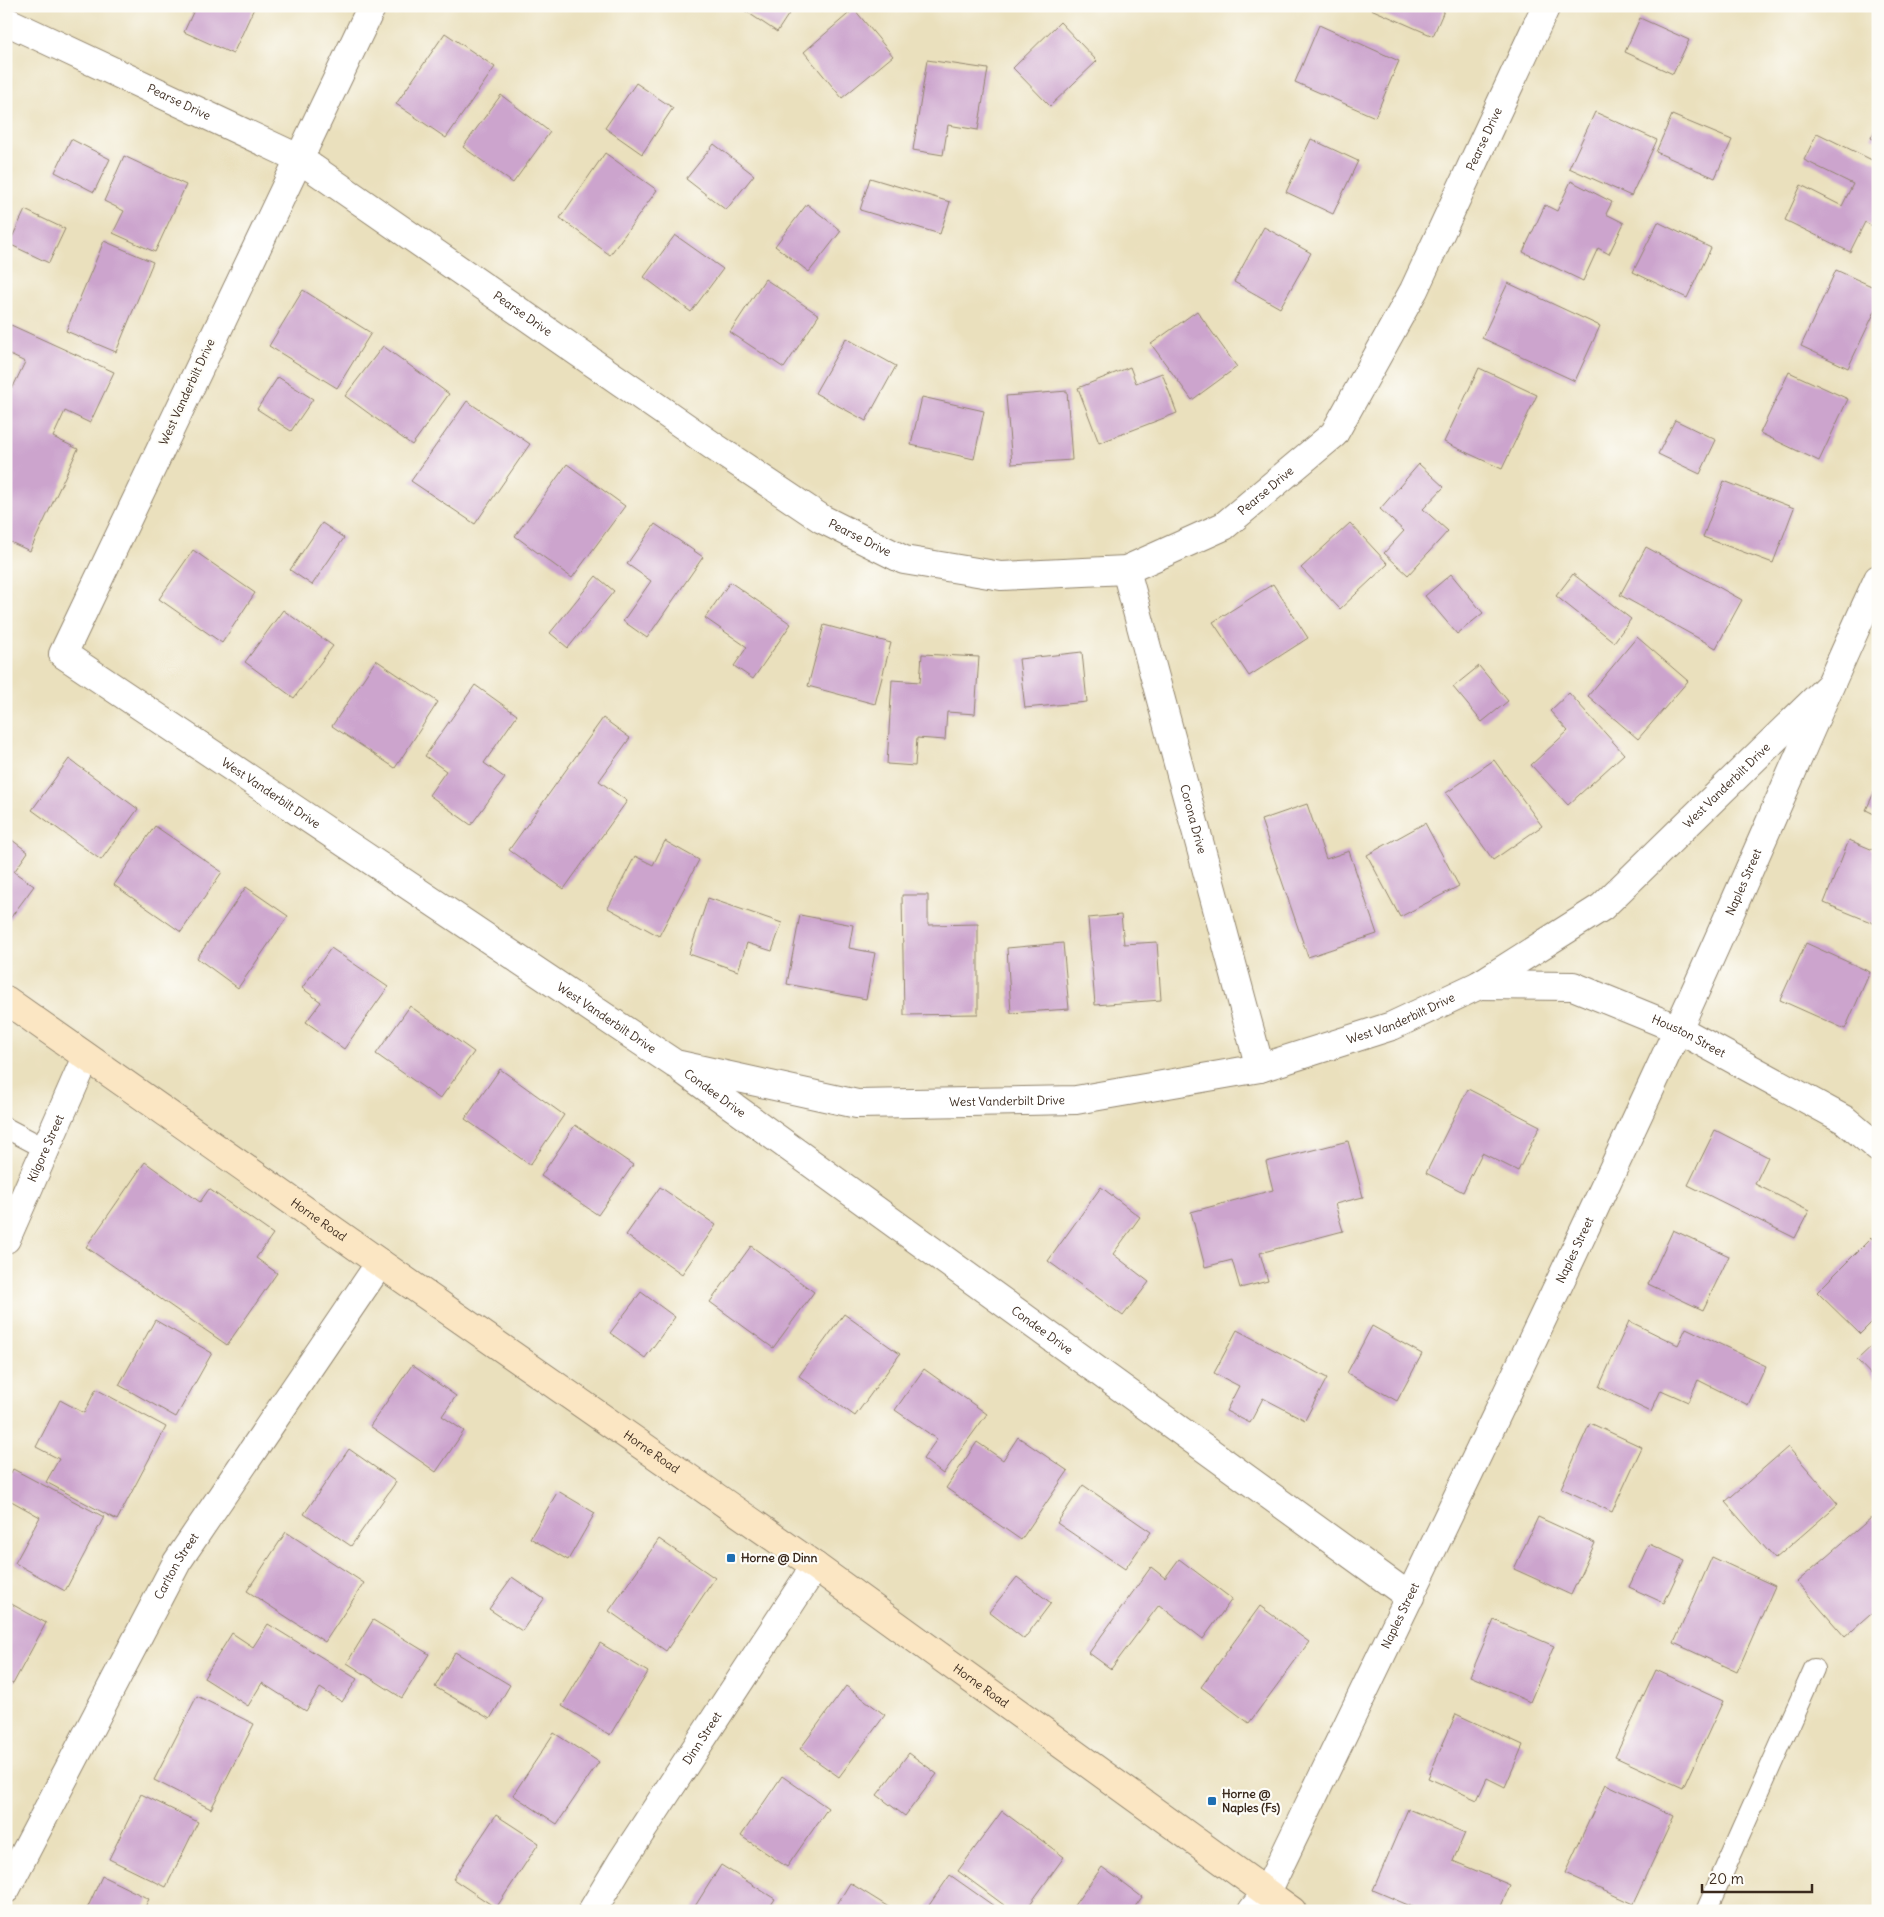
<svg xmlns="http://www.w3.org/2000/svg" width="1884" height="1917" font-family="Delius,sans-serif">
<style>
.building{fill:#cca4cd}
.lines{fill:none;stroke-linecap:round;stroke-linejoin:round}
.lane-casing{stroke:#92856e;stroke-width:22}
.street-casing{stroke:#92856e;stroke-width:30}
.secondary-casing{stroke:#92856e;stroke-width:30}
.lane{stroke:#fff;stroke-width:20}
.street{stroke:#fff;stroke-width:28}
.secondary{stroke:#fbe6c3;stroke-width:28}
.poi-dot{fill:#1f6fb2;stroke:#fdfcf7;stroke-width:2}
.labels{text-anchor:middle;stroke-width:4.5;stroke-linejoin:round;paint-order:stroke}
.street-label{font-size:12px;fill:#3b2a1e;stroke:#fdfcf7}
.poi-label{font-size:12px;font-weight:bold;fill:#3b2a1e;stroke:#fdfcf7;text-anchor:start}
</style>
<rect width="100%" height="100%" fill="#fdfcf7"/>
<filter id="ink" filterUnits="userSpaceOnUse"><feTurbulence type="fractalNoise" baseFrequency=".02" numOctaves="2"/><feDisplacementMap in="SourceGraphic" scale="10" xChannelSelector="R" yChannelSelector="G"/><feConvolveMatrix kernelMatrix="1 2 1 2 8 2 1 2 1" color-interpolation-filters="sRGB"/></filter>
<filter id="wash" filterUnits="userSpaceOnUse"><feTurbulence type="fractalNoise" baseFrequency=".0096" numOctaves="4" result="noise"/><feDisplacementMap in="SourceGraphic" scale="20" xChannelSelector="R" yChannelSelector="G"/><feGaussianBlur stdDeviation="1.12" result="paint"/><feColorMatrix in="noise" values="0 0 0 0 0 0 0 0 0 0 0 0 0 0 0 0 0 1.4 0 .05"/><feComposite in="paint" operator="in"/></filter>
<g filter="url(#wash)">
<rect width="100%" height="100%" fill="#eae0bd"/>
<g id="blocks">
<g class="building">
<path d="M 186,6 L 255,6 L 233,54 L 184,32 L 194,10 Z"/>
<path d="M 738,6 L 794,6 L 777,32 Z"/>
<path d="M 1364,6 L 1446,6 L 1433,36 Z"/>
<path d="M 854,9 L 893,56 L 842,98 L 804,52 Z"/>
<path d="M 1640,18 L 1689,40 L 1673,74 L 1625,52 Z"/>
<path d="M 1060,22 L 1097,61 L 1050,106 L 1013,68 Z"/>
<path d="M 1319,25 L 1399,61 L 1375,117 L 1295,82 Z"/>
<path d="M 445,33 L 495,67 L 446,138 L 396,104 Z"/>
<path d="M 927,60 L 988,69 L 978,130 L 948,125 L 943,155 L 913,150 Z"/>
<path d="M 636,83 L 673,108 L 642,154 L 605,128 Z"/>
<path d="M 501,95 L 550,132 L 513,183 L 463,147 Z"/>
<path d="M 1595,112 L 1657,140 L 1631,196 L 1569,168 Z"/>
<path d="M 1672,115 L 1732,140 L 1715,178 L 1656,152 Z"/>
<path d="M 1878,123 L 1878,141 L 1871,138 Z"/>
<path d="M 1817,133 L 1878,163 L 1878,229 L 1865,222 L 1850,252 L 1785,220 L 1801,185 L 1842,206 L 1853,184 L 1804,160 Z"/>
<path d="M 71,139 L 110,159 L 94,192 L 55,172 Z"/>
<path d="M 1311,139 L 1358,161 L 1333,214 L 1286,192 Z"/>
<path d="M 714,144 L 754,175 L 726,210 L 686,179 Z"/>
<path d="M 605,153 L 657,190 L 610,255 L 560,218 Z"/>
<path d="M 124,156 L 186,185 L 155,252 L 113,233 L 124,211 L 104,201 Z"/>
<path d="M 870,178 L 950,202 L 940,234 L 860,210 Z"/>
<path d="M 1571,181 L 1612,202 L 1606,214 L 1624,223 L 1609,254 L 1598,248 L 1583,281 L 1523,252 L 1545,205 L 1557,211 Z"/>
<path d="M 807,204 L 841,231 L 809,272 L 775,246 Z"/>
<path d="M 25,210 L 65,229 L 49,263 L 9,244 Z"/>
<path d="M 1658,222 L 1711,248 L 1687,298 L 1633,272 Z"/>
<path d="M 1264,227 L 1311,253 L 1280,308 L 1234,282 Z"/>
<path d="M 675,235 L 723,269 L 691,312 L 644,277 Z"/>
<path d="M 104,241 L 153,262 L 116,352 L 66,331 Z"/>
<path d="M 1836,270 L 1878,289 L 1878,305 L 1848,368 L 1801,346 Z"/>
<path d="M 765,279 L 819,315 L 784,368 L 730,332 Z"/>
<path d="M 1508,283 L 1600,326 L 1575,381 L 1482,338 Z"/>
<path d="M 303,290 L 371,333 L 337,388 L 269,346 Z"/>
<path d="M 1197,311 L 1237,367 L 1192,400 L 1151,344 Z"/>
<path d="M 11,325 L 114,372 L 90,423 L 65,411 L 53,437 L 78,449 L 30,551 L 6,540 L 6,384 L 13,387 L 25,362 L 6,353 L 6,336 Z"/>
<path d="M 846,338 L 896,366 L 866,421 L 815,393 Z"/>
<path d="M 383,346 L 449,394 L 412,445 L 345,396 Z"/>
<path d="M 1130,367 L 1136,383 L 1162,373 L 1177,413 L 1099,443 L 1078,388 Z"/>
<path d="M 1479,368 L 1537,395 L 1502,469 L 1444,442 Z"/>
<path d="M 1789,372 L 1848,399 L 1819,461 L 1760,433 Z"/>
<path d="M 278,377 L 313,399 L 291,431 L 257,409 Z"/>
<path d="M 1067,391 L 1072,460 L 1012,464 L 1006,396 Z"/>
<path d="M 922,397 L 984,411 L 974,459 L 911,445 Z"/>
<path d="M 467,401 L 530,444 L 475,524 L 411,481 Z"/>
<path d="M 1675,420 L 1716,440 L 1700,474 L 1658,454 Z"/>
<path d="M 567,464 L 625,506 L 572,578 L 515,536 Z"/>
<path d="M 1419,464 L 1444,487 L 1423,509 L 1448,531 L 1408,575 L 1384,553 L 1404,531 L 1380,509 Z"/>
<path d="M 1724,481 L 1794,508 L 1773,563 L 1703,537 Z"/>
<path d="M 322,523 L 344,538 L 312,585 L 290,570 Z"/>
<path d="M 1350,523 L 1388,564 L 1340,609 L 1301,568 Z"/>
<path d="M 655,524 L 703,557 L 647,638 L 623,621 L 651,581 L 627,564 Z"/>
<path d="M 1646,547 L 1742,600 L 1716,648 L 1620,595 Z"/>
<path d="M 193,550 L 255,593 L 222,643 L 159,599 Z"/>
<path d="M 1451,574 L 1483,613 L 1457,634 L 1425,596 Z"/>
<path d="M 1573,574 L 1631,619 L 1614,642 L 1556,596 Z"/>
<path d="M 596,576 L 614,591 L 568,648 L 550,633 Z"/>
<path d="M 730,582 L 791,624 L 753,679 L 734,666 L 747,647 L 705,618 Z"/>
<path d="M 1273,584 L 1308,638 L 1249,676 L 1213,622 Z"/>
<path d="M 283,610 L 333,646 L 294,698 L 245,662 Z"/>
<path d="M 824,625 L 891,643 L 875,704 L 808,686 Z"/>
<path d="M 1637,637 L 1688,681 L 1638,739 L 1588,696 Z"/>
<path d="M 1082,652 L 1087,702 L 1025,708 L 1019,659 Z"/>
<path d="M 922,654 L 979,657 L 975,714 L 947,712 L 945,740 L 917,738 L 915,766 L 887,764 L 892,680 L 920,682 Z"/>
<path d="M 376,660 L 438,702 L 395,768 L 332,726 Z"/>
<path d="M 1479,666 L 1508,701 L 1482,722 L 1453,687 Z"/>
<path d="M 475,685 L 517,715 L 484,763 L 505,778 L 471,825 L 429,795 L 446,771 L 425,756 Z"/>
<path d="M 1569,693 L 1624,754 L 1568,805 L 1531,765 L 1568,731 L 1550,711 Z"/>
<path d="M 603,718 L 630,738 L 599,781 L 627,801 L 564,889 L 509,850 Z"/>
<path d="M 69,759 L 138,809 L 101,860 L 32,810 Z"/>
<path d="M 1494,760 L 1542,826 L 1493,860 L 1446,793 Z"/>
<path d="M 1878,784 L 1878,816 L 1866,810 Z"/>
<path d="M 1307,804 L 1326,859 L 1349,851 L 1377,934 L 1308,957 L 1261,820 Z"/>
<path d="M 1425,823 L 1459,886 L 1400,917 L 1367,855 Z"/>
<path d="M 155,826 L 222,872 L 181,932 L 114,885 Z"/>
<path d="M 8,837 L 28,852 L 14,872 L 34,886 L 6,924 L 6,840 Z"/>
<path d="M 1849,840 L 1878,852 L 1878,925 L 1824,903 Z"/>
<path d="M 665,841 L 699,860 L 659,936 L 608,908 L 635,856 L 653,865 Z"/>
<path d="M 246,887 L 288,916 L 238,988 L 197,958 Z"/>
<path d="M 902,895 L 928,895 L 928,925 L 978,924 L 978,1014 L 904,1015 Z"/>
<path d="M 708,898 L 782,923 L 772,951 L 747,943 L 738,971 L 689,954 Z"/>
<path d="M 800,915 L 853,925 L 849,948 L 875,953 L 866,999 L 787,984 Z"/>
<path d="M 1121,915 L 1124,944 L 1157,942 L 1161,1000 L 1095,1005 L 1088,918 Z"/>
<path d="M 1063,943 L 1069,1009 L 1011,1013 L 1007,948 Z"/>
<path d="M 1806,943 L 1870,972 L 1845,1029 L 1780,1000 Z"/>
<path d="M 331,948 L 388,987 L 344,1049 L 306,1022 L 321,1002 L 302,988 Z"/>
<path d="M 410,1006 L 474,1052 L 440,1099 L 376,1054 Z"/>
<path d="M 500,1069 L 564,1115 L 530,1165 L 465,1119 Z"/>
<path d="M 1468,1089 L 1540,1126 L 1518,1171 L 1482,1153 L 1463,1192 L 1426,1173 Z"/>
<path d="M 575,1125 L 633,1165 L 598,1215 L 541,1176 Z"/>
<path d="M 1715,1130 L 1768,1157 L 1755,1184 L 1809,1211 L 1795,1238 L 1688,1185 Z"/>
<path d="M 1348,1141 L 1363,1197 L 1335,1204 L 1343,1231 L 1260,1253 L 1268,1281 L 1240,1288 L 1232,1260 L 1205,1267 L 1191,1212 L 1273,1190 L 1266,1162 Z"/>
<path d="M 145,1162 L 200,1202 L 209,1189 L 273,1234 L 256,1258 L 277,1273 L 227,1345 L 86,1247 Z"/>
<path d="M 660,1187 L 716,1225 L 682,1274 L 626,1235 Z"/>
<path d="M 1101,1187 L 1140,1217 L 1113,1254 L 1149,1282 L 1123,1316 L 1048,1261 Z"/>
<path d="M 1673,1230 L 1729,1256 L 1703,1310 L 1648,1284 Z"/>
<path d="M 1871,1238 L 1878,1245 L 1878,1316 L 1860,1334 L 1817,1292 Z"/>
<path d="M 751,1246 L 814,1292 L 773,1348 L 710,1302 Z"/>
<path d="M 641,1292 L 675,1317 L 645,1358 L 610,1333 Z"/>
<path d="M 844,1314 L 900,1354 L 855,1416 L 799,1376 Z"/>
<path d="M 155,1320 L 212,1353 L 176,1417 L 119,1385 Z"/>
<path d="M 1629,1321 L 1678,1345 L 1686,1328 L 1766,1366 L 1748,1405 L 1698,1380 L 1688,1402 L 1661,1390 L 1651,1412 L 1599,1387 Z"/>
<path d="M 1372,1326 L 1422,1354 L 1397,1401 L 1347,1373 Z"/>
<path d="M 1237,1330 L 1327,1378 L 1305,1420 L 1263,1398 L 1250,1423 L 1226,1411 L 1239,1386 L 1214,1373 Z"/>
<path d="M 1878,1340 L 1878,1382 L 1857,1360 Z"/>
<path d="M 412,1365 L 456,1396 L 442,1416 L 464,1431 L 436,1472 L 370,1426 Z"/>
<path d="M 924,1369 L 987,1414 L 943,1474 L 923,1459 L 937,1439 L 895,1410 Z"/>
<path d="M 96,1389 L 166,1427 L 117,1520 L 46,1482 L 59,1459 L 36,1447 L 60,1400 L 84,1413 Z"/>
<path d="M 1590,1423 L 1642,1447 L 1612,1512 L 1561,1488 Z"/>
<path d="M 1018,1437 L 1068,1471 L 1021,1540 L 946,1488 L 977,1442 L 1003,1460 Z"/>
<path d="M 1788,1447 L 1838,1504 L 1775,1559 L 1725,1502 Z"/>
<path d="M 349,1449 L 396,1482 L 351,1546 L 304,1514 Z"/>
<path d="M 13,1469 L 104,1517 L 65,1591 L 15,1563 L 40,1517 L 6,1498 L 6,1482 Z"/>
<path d="M 1083,1485 L 1151,1532 L 1125,1569 L 1057,1523 Z"/>
<path d="M 558,1491 L 595,1513 L 568,1560 L 530,1538 Z"/>
<path d="M 1538,1517 L 1595,1543 L 1571,1595 L 1514,1569 Z"/>
<path d="M 1871,1518 L 1878,1526 L 1878,1608 L 1845,1637 L 1797,1582 Z"/>
<path d="M 286,1532 L 364,1583 L 325,1642 L 247,1591 Z"/>
<path d="M 659,1539 L 715,1578 L 666,1651 L 609,1611 Z"/>
<path d="M 1649,1544 L 1684,1560 L 1664,1603 L 1629,1587 Z"/>
<path d="M 1712,1557 L 1775,1586 L 1737,1672 L 1674,1643 Z"/>
<path d="M 1179,1559 L 1232,1599 L 1203,1639 L 1159,1605 L 1111,1669 L 1089,1653 L 1151,1567 L 1165,1578 Z"/>
<path d="M 512,1577 L 544,1599 L 522,1631 L 489,1609 Z"/>
<path d="M 1017,1577 L 1051,1603 L 1024,1639 L 989,1612 Z"/>
<path d="M 6,1601 L 46,1623 L 13,1684 L 6,1681 Z"/>
<path d="M 1260,1606 L 1309,1642 L 1249,1723 L 1201,1687 Z"/>
<path d="M 373,1620 L 429,1654 L 402,1698 L 347,1663 Z"/>
<path d="M 1494,1620 L 1554,1646 L 1530,1702 L 1470,1676 Z"/>
<path d="M 268,1624 L 357,1679 L 342,1702 L 320,1688 L 306,1711 L 262,1683 L 248,1706 L 204,1678 L 232,1633 L 253,1647 Z"/>
<path d="M 600,1643 L 648,1672 L 610,1735 L 562,1706 Z"/>
<path d="M 455,1652 L 510,1685 L 490,1719 L 435,1687 Z"/>
<path d="M 1656,1670 L 1723,1701 L 1683,1788 L 1615,1757 Z"/>
<path d="M 846,1686 L 885,1715 L 839,1777 L 800,1749 Z"/>
<path d="M 197,1696 L 254,1724 L 211,1809 L 154,1780 Z"/>
<path d="M 1456,1714 L 1523,1745 L 1505,1787 L 1487,1778 L 1477,1800 L 1428,1778 Z"/>
<path d="M 554,1733 L 599,1762 L 557,1824 L 513,1795 Z"/>
<path d="M 909,1753 L 937,1774 L 905,1816 L 877,1795 Z"/>
<path d="M 782,1776 L 828,1808 L 787,1867 L 741,1836 Z"/>
<path d="M 1606,1784 L 1674,1816 L 1633,1904 L 1565,1873 Z"/>
<path d="M 141,1794 L 198,1822 L 166,1887 L 109,1859 Z"/>
<path d="M 1408,1809 L 1465,1833 L 1453,1861 L 1510,1885 L 1499,1911 L 1422,1911 L 1373,1890 Z"/>
<path d="M 1002,1811 L 1064,1857 L 1025,1911 L 1012,1911 L 958,1871 Z"/>
<path d="M 496,1815 L 539,1843 L 496,1908 L 453,1879 Z"/>
<path d="M 721,1865 L 775,1899 L 767,1911 L 692,1911 Z"/>
<path d="M 1102,1867 L 1142,1897 L 1132,1911 L 1070,1911 Z"/>
<path d="M 950,1875 L 1001,1911 L 925,1911 Z"/>
<path d="M 102,1876 L 149,1899 L 143,1911 L 86,1911 Z"/>
<path d="M 850,1883 L 895,1911 L 833,1911 Z"/>
</g>
</g>
</g>
<g filter="url(#ink)">
<use href="#blocks" fill-opacity="0" stroke="#92856e" stroke-width="1"/>
<g class="lines">
<defs>
<g id="lane">
<path d="M 6,1128 L 46,1149"/>
<path d="M 1706,1911 L 1814,1669"/>
</g>
<g id="street">
<path id="s1" d="M 372,6 L 63,654 L 675,1064 L 857,1104 L 1076,1100 L 1260,1068 L 1392,1026 L 1479,985 L 1602,907 L 1829,686"/>
<path id="s2" d="M 6,21 L 298,158 L 716,448 L 822,519 L 904,560 L 1001,576 L 1126,570 L 1224,526 L 1334,434 L 1414,290 L 1546,6"/>
<path id="s3" d="M 1126,570 L 1260,1068"/>
<path id="s4" d="M 1479,985 L 1573,986 L 1678,1029 L 1845,1120 L 1878,1148"/>
<path id="s5" d="M 684,1071 L 1410,1597"/>
<path id="s6" d="M 6,1239 L 86,1057"/>
<path id="s7" d="M 6,1889 L 177,1562 L 380,1263"/>
<path id="s8" d="M 592,1911 L 622,1861 L 815,1566"/>
<path id="s9" d="M 1252,1911 L 1267,1892 C 1405,1606 1544,1320 1677,1031 C 1746,881 1809,729 1878,579"/>
</g>
<g id="secondary">
<path id="s10" d="M 6,1000 L 380,1263 L 815,1566 L 1292,1911"/>
</g>
</defs>
<use href="#lane" class="lane-casing"/>
<use href="#street" class="street-casing"/>
<use href="#secondary" class="secondary-casing"/>
<use href="#lane" class="lane"/>
<use href="#street" class="street"/>
<use href="#secondary" class="secondary"/>
</g>
</g>
<g class="poi-dot">
<rect x="726" y="1553" width="10" height="10" rx="2.5"/>
<rect x="1207" y="1796" width="10" height="10" rx="2.5"/>
</g>
<g class="labels">
<g class="street-label">
<text dy="4" stroke="none"><textPath href="#s2" startOffset="191">Pearse Drive</textPath></text>
<text dy="4" stroke="none"><textPath href="#s2" startOffset="1856">Pearse Drive</textPath></text>
<text dy="4" stroke="none"><textPath href="#s2" startOffset="596">Pearse Drive</textPath></text>
<text transform="translate(187 392) rotate(-65)" y="4">West Vanderbilt Drive</text>
<text dy="4" stroke="none"><textPath href="#s2" startOffset="1436">Pearse Drive</textPath></text>
<text dy="4" stroke="none"><textPath href="#s2" startOffset="1001">Pearse Drive</textPath></text>
<text dy="4" stroke="none"><textPath href="#s1" startOffset="2601">West Vanderbilt Drive</textPath></text>
<text dy="4" stroke="none"><textPath href="#s1" startOffset="968">West Vanderbilt Drive</textPath></text>
<text dy="4" stroke="none"><textPath href="#s3" startOffset="258">Corona Drive</textPath></text>
<text dy="4" stroke="none"><textPath href="#s9" startOffset="1141">Naples Street</textPath></text>
<text dy="4" stroke="none"><textPath href="#s1" startOffset="1372">West Vanderbilt Drive</textPath></text>
<text dy="4" stroke="none"><textPath href="#s1" startOffset="2196">West Vanderbilt Drive</textPath></text>
<text dy="4" stroke="none"><textPath href="#s4" startOffset="220">Houston Street</textPath></text>
<text dy="4" stroke="none"><textPath href="#s5" startOffset="38">Condee Drive</textPath></text>
<text dy="4" stroke="none"><textPath href="#s1" startOffset="1791">West Vanderbilt Drive</textPath></text>
<text dy="4" stroke="none"><textPath href="#s6" startOffset="99">Kilgore Street</textPath></text>
<text dy="4" stroke="none"><textPath href="#s10" startOffset="382">Horne Road</textPath></text>
<text dy="4" stroke="none"><textPath href="#s9" startOffset="736">Naples Street</textPath></text>
<text dy="4" stroke="none"><textPath href="#s5" startOffset="442">Condee Drive</textPath></text>
<text dy="4" stroke="none"><textPath href="#s10" startOffset="788">Horne Road</textPath></text>
<text dy="4" stroke="none"><textPath href="#s7" startOffset="365">Carlton Street</textPath></text>
<text dy="4" stroke="none"><textPath href="#s9" startOffset="331">Naples Street</textPath></text>
<text dy="4" stroke="none"><textPath href="#s10" startOffset="1192">Horne Road</textPath></text>
<text dy="4" stroke="none"><textPath href="#s8" startOffset="205">Dinn Street</textPath></text>
</g>
<g class="poi-label">
<text x="741" y="1562">Horne @ Dinn</text>
<text x="1222" y="1798">Horne @<tspan x="1222" dy="14">Naples (Fs)</tspan></text>
</g>
</g>
<rect width="1884" height="1917" fill="none" stroke="#fdfcf7" stroke-width="25"/>
<path d="M1702 1884v8h110v-8" fill="none" stroke="#3b2a1e" stroke-width="2.5"/>
<text x="1709" y="1884" font-size="15" fill="#3b2a1e" stroke="#fdfcf7" stroke-width="4" paint-order="stroke">20 m</text>
</svg>
